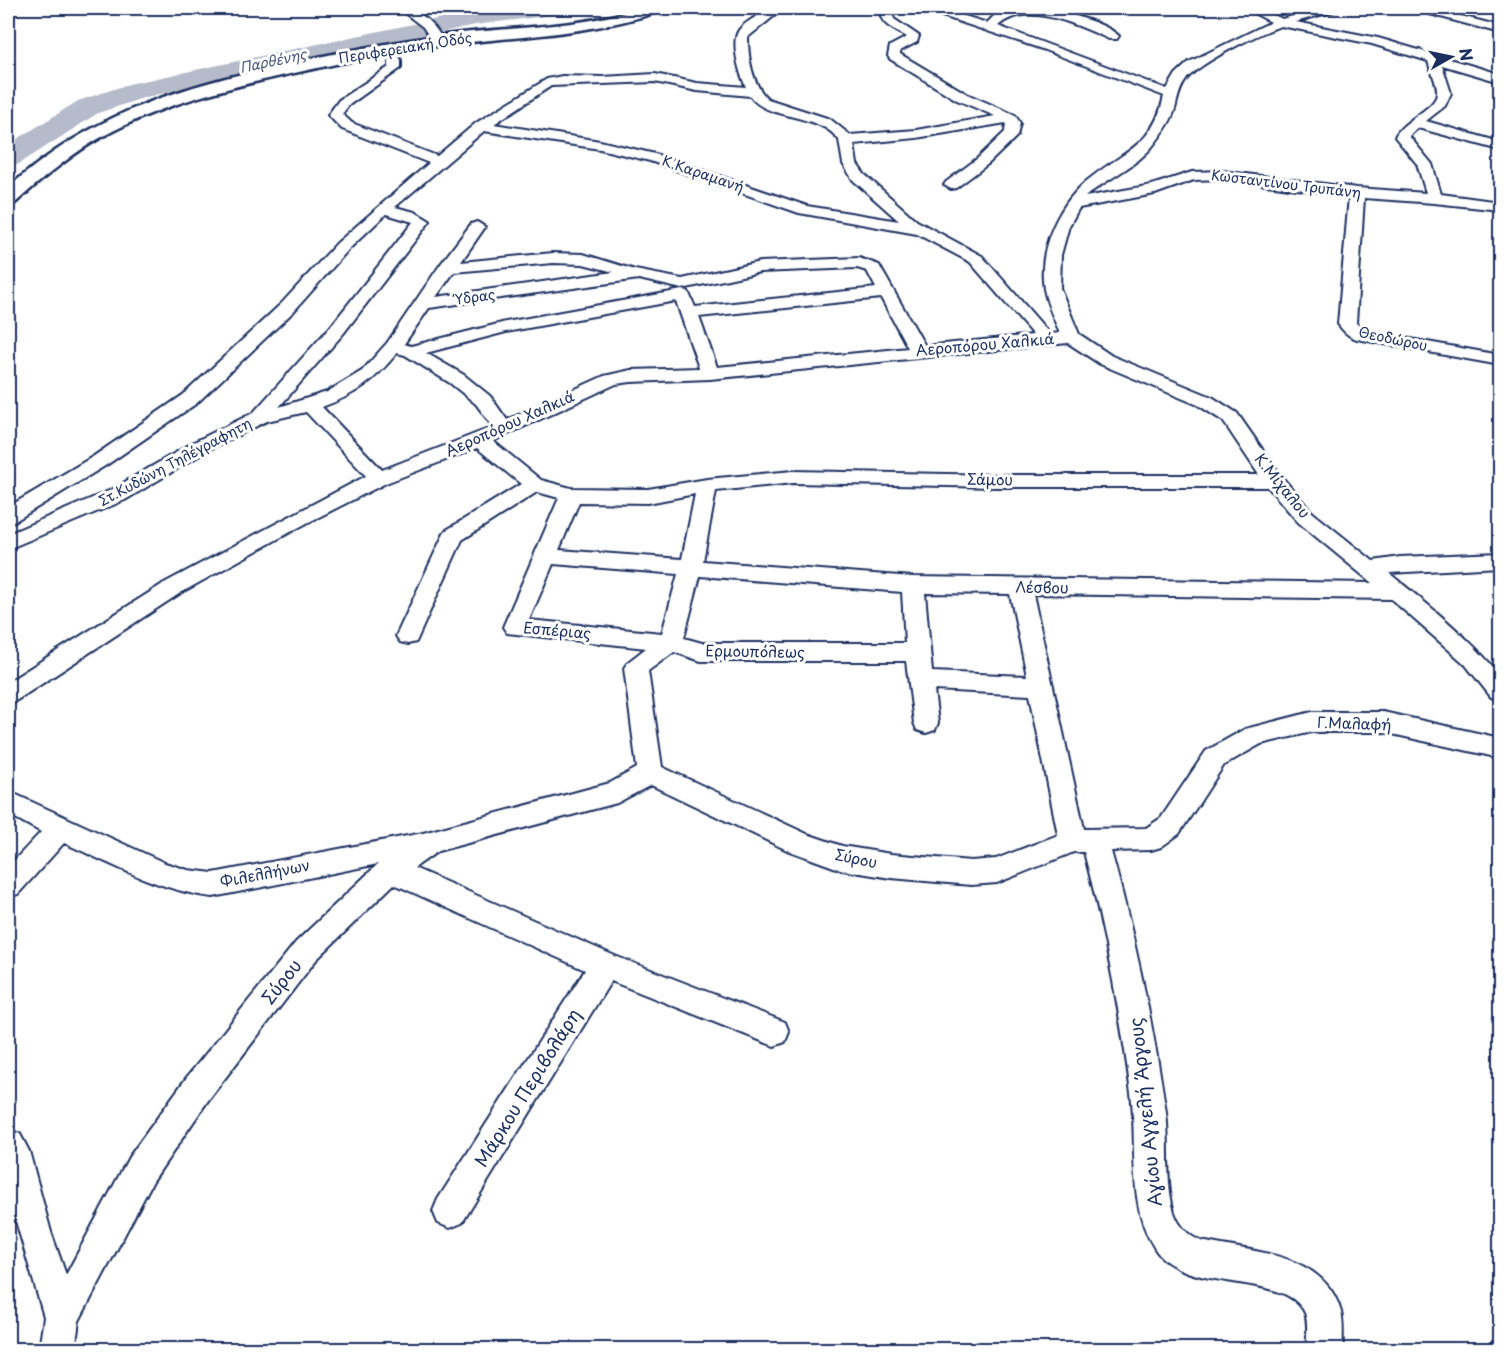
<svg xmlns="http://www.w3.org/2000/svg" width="1508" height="1357" font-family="'Playpen Sans',sans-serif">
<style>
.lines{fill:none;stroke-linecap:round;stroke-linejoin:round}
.river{fill:#b5bbca;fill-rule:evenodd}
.street-casing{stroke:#1b2f5e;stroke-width:4}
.secondary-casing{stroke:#1b2f5e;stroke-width:5}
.street{fill:#fff;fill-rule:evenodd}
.secondary{fill:#fff;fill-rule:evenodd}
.labels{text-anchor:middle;stroke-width:6;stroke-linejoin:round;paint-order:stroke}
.far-street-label{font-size:14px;fill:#1b2f5e;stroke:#fff}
.far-water-label{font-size:14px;font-style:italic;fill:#49597e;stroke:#fff}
.street-label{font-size:15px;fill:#1b2f5e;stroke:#fff}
.near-street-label{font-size:18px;fill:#1b2f5e;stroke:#fff}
</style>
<rect width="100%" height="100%" fill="#fff"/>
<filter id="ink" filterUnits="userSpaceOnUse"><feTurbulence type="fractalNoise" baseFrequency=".0167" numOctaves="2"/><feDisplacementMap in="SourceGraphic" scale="12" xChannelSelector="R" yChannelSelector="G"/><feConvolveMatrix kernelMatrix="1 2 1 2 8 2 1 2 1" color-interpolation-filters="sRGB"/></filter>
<g filter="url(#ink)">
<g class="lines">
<path class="river" d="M 500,8 L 565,8 L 562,13 L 553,15 L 475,25 L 146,97 L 98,113 L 19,164 L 8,167 L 8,145 L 78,101 L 129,84 L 475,11 Z"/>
<defs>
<g id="street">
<path d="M 398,8 C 420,8 433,23 444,41 L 442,44 L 434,44 L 423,27 Z"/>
<path d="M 771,8 L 784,8 L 748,37 C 748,57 752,85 768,99 L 830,119 L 850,135 L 916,130 L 995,116 L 957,100 L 890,59 L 888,56 L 890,46 L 907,37 C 894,29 879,25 880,8 L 890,8 L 894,19 L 919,36 L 917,42 L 900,51 L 900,54 L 967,94 L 1015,115 L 1020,123 L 1017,136 L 988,164 L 956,188 L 951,189 L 944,185 L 946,182 L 978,158 L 1005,132 L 1006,123 L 916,138 L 854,144 L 857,164 L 864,174 L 917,221 L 982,256 L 1050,334 L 1060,333 C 1054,319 1047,305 1044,289 C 1037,248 1060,200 1093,176 C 1127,150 1154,144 1164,96 L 1042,49 L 924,10 L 923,8 L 939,8 L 987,23 C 992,18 996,13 1002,10 C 1026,0 1101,18 1119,36 L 1117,39 L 1109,39 C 1078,25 1026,0 998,26 L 1167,89 L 1176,74 L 1189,62 L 1271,22 L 1248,10 L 1247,8 L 1260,8 L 1282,19 L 1322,8 L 1338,8 L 1337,10 L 1296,22 L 1378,38 L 1500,74 L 1500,82 L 1442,65 L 1451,93 L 1445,106 L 1426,121 L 1500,142 L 1500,150 L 1418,128 L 1409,136 L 1432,164 L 1441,194 L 1500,202 L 1500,210 L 1434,203 L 1364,198 L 1356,323 L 1366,331 L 1500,355 L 1500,365 L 1357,339 C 1349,337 1343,331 1338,324 L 1349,196 L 1222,179 L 1194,180 L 1155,194 L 1079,208 L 1069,226 L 1061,255 L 1060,288 L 1079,334 L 1112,356 L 1212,397 L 1237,413 L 1281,476 L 1312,512 L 1373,561 L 1400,557 L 1500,553 L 1500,567 L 1389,573 C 1428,605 1468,636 1500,675 L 1500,700 L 1491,697 L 1465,664 L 1391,599 L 1033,594 L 1084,829 L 1146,828 L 1161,818 L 1206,751 L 1245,729 L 1312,712 L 1383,712 L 1500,738 L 1500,758 L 1383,732 L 1312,732 L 1261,744 L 1224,765 L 1179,834 L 1161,847 L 1151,850 L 1111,851 C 1135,937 1153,1024 1166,1112 C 1170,1145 1165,1180 1174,1212 C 1178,1225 1188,1236 1201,1241 C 1250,1252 1325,1252 1341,1312 C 1344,1324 1342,1337 1343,1350 L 1307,1350 C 1306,1338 1309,1324 1305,1313 C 1285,1270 1185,1295 1155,1249 C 1126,1204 1138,1143 1131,1093 C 1120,1012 1105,931 1084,852 L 1074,852 L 997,883 L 971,885 L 891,878 L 842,870 L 787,850 L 651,785 L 617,803 L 438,851 L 414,868 L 615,956 L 785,1022 L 789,1032 L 785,1042 L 774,1046 L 611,981 L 462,1223 L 450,1228 L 438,1223 L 433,1211 L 438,1199 L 585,970 L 394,884 L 316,960 L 209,1099 L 153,1181 L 79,1321 L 75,1350 L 39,1350 L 44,1317 L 8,1194 L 8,1130 L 20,1134 L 29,1151 L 51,1232 L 66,1275 L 129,1157 L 187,1077 L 296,942 L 378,864 L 213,897 C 160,891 112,864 64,843 L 18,894 L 8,898 L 8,867 L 41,832 L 8,814 L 8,791 L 165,863 L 188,870 L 213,873 L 423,833 L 610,783 L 637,768 L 624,668 L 628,662 L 646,648 L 507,633 L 503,627 L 559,498 L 537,492 L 462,540 L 416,642 L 408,644 L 400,642 L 396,636 L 445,531 L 521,484 L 477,448 L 386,483 L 305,524 L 182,592 L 17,700 L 8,703 L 8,682 L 166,582 L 366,476 L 306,412 L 267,421 L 210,449 L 125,500 L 8,549 L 8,534 L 111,490 L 196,441 L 253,413 L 331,326 L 413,222 L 386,214 L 349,249 L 294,311 L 197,403 L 108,464 L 15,521 L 8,523 L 8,507 L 94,456 L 183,395 L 282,303 L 337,243 L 429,163 L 342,129 L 328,115 L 339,100 L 389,67 L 389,60 L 383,48 L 385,45 L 393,45 L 401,60 L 401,68 L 349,105 L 342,114 L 352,123 L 437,156 L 476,123 L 547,79 L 562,76 L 602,77 L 655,74 L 697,83 L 746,87 C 740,75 730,42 739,30 C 746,21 761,14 771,8 ZM 1281,26 L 1372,44 L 1428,61 C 1430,70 1438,84 1437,93 C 1437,108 1401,121 1395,137 L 1417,164 L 1426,193 L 1357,188 L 1222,171 L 1192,172 L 1152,185 L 1085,197 C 1105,180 1135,167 1151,148 C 1160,137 1171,123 1175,109 C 1178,98 1179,89 1186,80 C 1197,64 1261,32 1281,26 ZM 655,82 L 697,91 L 750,96 C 767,121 819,112 839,140 L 843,164 L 853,180 L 899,221 L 807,206 L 655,154 L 600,141 L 494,124 L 551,86 ZM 484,131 L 600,149 L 650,161 L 799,213 L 917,234 L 970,262 L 1033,335 L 925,346 L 879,265 L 859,258 L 760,262 L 682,279 L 635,270 L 583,254 L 553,253 L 461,262 L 485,227 L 477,222 L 471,224 L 440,265 L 387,343 L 362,371 L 327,392 L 279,407 L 343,334 L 430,221 L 415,212 L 395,207 ZM 553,263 L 583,264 L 614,272 L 436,297 L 454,272 ZM 857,268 L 867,271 L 876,288 L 695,307 L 688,291 L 682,290 L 506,322 L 411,346 L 404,344 L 429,308 L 639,279 L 682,289 L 760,272 ZM 881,298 L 908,348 L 717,367 L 699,317 ZM 676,301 L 699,368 L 631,370 L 604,376 L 507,420 L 490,396 L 464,375 L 426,353 L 506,332 ZM 1068,343 L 1100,364 L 1198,405 L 1223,421 L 1259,475 L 998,475 L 793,471 L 707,479 L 648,489 L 571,488 L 541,480 L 493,441 L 616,384 L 631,382 L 710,379 ZM 397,353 L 405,355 L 450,383 L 476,404 L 493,427 L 382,470 L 322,407 C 357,394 373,382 397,353 ZM 793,483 L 998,487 L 1268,487 L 1298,522 L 1372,583 L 913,577 L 703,561 L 716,491 ZM 695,494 L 682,559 L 559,550 L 579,502 L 648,503 ZM 553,564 L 678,574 L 662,633 L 529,620 ZM 700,576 L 902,592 L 905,643 L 702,643 L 684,638 ZM 925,593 L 1010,594 L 1027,676 L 932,672 ZM 674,652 L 701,661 L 906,661 L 914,723 L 917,730 L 926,733 L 935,730 L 938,723 L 934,690 L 1030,695 L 1058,835 L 996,859 L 971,861 L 891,854 L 842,846 L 807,834 L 662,767 L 648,671 Z"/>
<path d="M 1413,8 L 1430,8 L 1500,26 L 1500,33 L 1415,10 Z"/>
</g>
<path id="secondary" d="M 641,8 L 663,8 L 661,11 C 595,33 528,36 460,43 C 408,49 358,59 308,70 C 234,86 159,103 93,142 C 65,159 40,181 15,203 L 8,205 L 8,188 C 96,109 190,84 304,60 C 356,49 408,39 461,33 C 521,27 583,27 641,8 Z"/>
</defs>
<use href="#street" class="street-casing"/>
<use href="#secondary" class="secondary-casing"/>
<use href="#street" class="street"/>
<use href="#secondary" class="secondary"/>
</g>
</g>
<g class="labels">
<g class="far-street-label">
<text transform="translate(405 48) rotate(-9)" y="5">Περιφερειακή Οδός</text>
<text transform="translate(703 174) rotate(19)" y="5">Κ.Καραμανή</text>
<text transform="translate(1286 184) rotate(7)" y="5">Κωσταντίνου Τρυπάνη</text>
<text transform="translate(475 297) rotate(-8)" y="5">Ύδρας</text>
<text transform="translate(1393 339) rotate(12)" y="5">Θεοδώρου</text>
<text transform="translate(175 462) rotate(-28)" y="5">Στ.Κυδώνη Τηλέγραφητη</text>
</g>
<g class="far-water-label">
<text transform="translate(273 61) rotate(-12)" y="5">Παρθένης</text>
</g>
<g class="street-label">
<text transform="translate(985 345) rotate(-5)" y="5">Αεροπόρου Χαλκιά</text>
<text transform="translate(510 424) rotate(-24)" y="5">Αεροπόρου Χαλκιά</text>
<text transform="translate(990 480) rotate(1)" y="5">Σάμου</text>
<text transform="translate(1282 486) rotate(51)" y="5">Κ.Μίχαλου</text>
<text transform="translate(1042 588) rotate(1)" y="5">Λέσβου</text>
<text transform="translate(557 631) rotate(5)" y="5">Εσπέριας</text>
<text transform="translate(755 652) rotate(1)" y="5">Ερμουπόλεως</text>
<text transform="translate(1354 724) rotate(2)" y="5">Γ.Μαλαφή</text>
<text transform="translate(856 859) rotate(12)" y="5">Σύρου</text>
<text transform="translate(265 874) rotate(-11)" y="5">Φιλελλήνων</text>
</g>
<g class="near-street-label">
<text transform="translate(282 982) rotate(-52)" y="6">Σύρου</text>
<text transform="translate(528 1088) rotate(-58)" y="6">Μάρκου Περιβολάρη</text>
<text transform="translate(1146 1112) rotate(-96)" y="6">Αγίου Αγγελή Άργους</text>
</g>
</g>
<rect width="1508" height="1357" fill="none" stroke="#fff" stroke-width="30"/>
<rect x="15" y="15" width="1478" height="1327" fill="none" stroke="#1b2f5e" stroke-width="2" filter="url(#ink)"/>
<g transform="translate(1451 57) rotate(81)" stroke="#ffffff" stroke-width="4.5" paint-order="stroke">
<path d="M0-4.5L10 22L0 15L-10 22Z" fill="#1b2f5e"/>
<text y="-9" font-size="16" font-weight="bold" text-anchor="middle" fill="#1b2f5e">N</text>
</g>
</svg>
